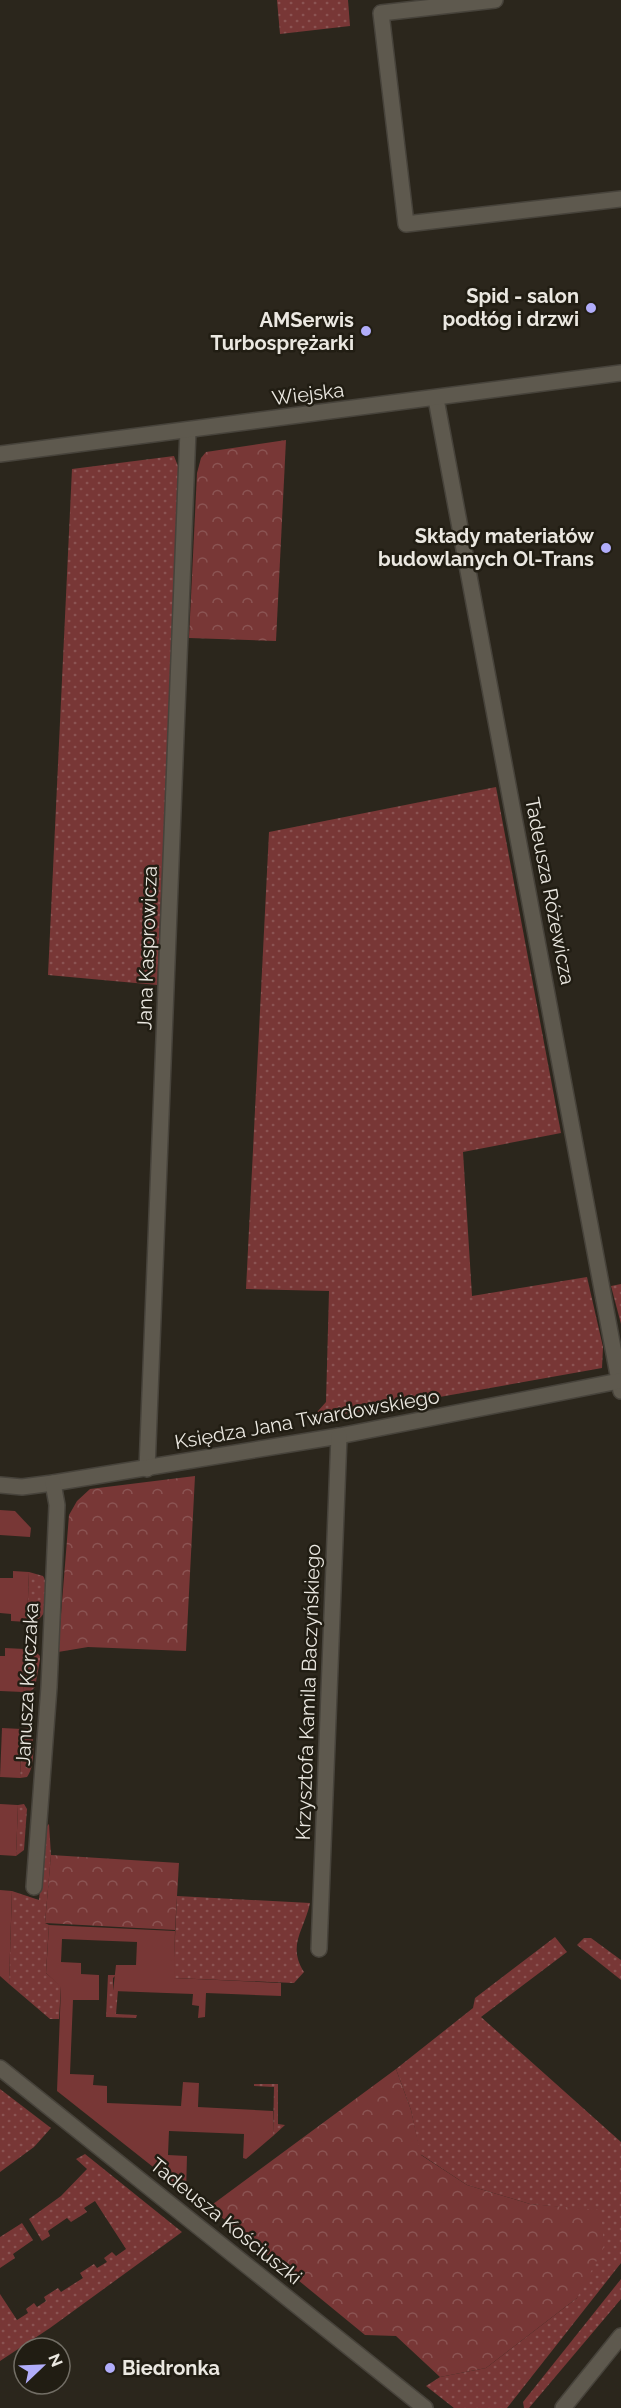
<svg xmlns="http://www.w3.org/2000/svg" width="621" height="2408" font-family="Raleway,sans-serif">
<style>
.grass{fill:url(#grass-dots)}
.forest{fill:url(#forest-crowns)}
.garden{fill:#783736}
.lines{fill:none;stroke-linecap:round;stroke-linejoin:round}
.street-casing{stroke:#47433b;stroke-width:18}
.secondary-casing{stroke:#47433b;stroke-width:18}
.street{stroke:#5e594e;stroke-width:15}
.secondary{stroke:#5e594e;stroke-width:15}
.poi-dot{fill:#b1adfa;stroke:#211d13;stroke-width:2}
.labels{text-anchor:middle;stroke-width:5;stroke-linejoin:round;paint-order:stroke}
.poi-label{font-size:20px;font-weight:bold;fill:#ebe8e1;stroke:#211d13;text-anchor:end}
.street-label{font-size:20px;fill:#ebe8e1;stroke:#211d13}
</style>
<defs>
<pattern id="grass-dots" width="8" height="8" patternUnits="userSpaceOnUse" patternTransform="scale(1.5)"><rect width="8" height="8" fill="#783736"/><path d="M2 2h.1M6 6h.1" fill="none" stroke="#8b5453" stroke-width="1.8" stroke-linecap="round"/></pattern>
<pattern id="forest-crowns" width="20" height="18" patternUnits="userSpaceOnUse" patternTransform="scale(1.5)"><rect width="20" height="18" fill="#783736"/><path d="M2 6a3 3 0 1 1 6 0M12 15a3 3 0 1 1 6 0" fill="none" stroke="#8b5453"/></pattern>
</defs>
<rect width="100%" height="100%" fill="#2b261c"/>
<g class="grass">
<path d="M 277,0 L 348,0 L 350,26 L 280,34 Z"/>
<path d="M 174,456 L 180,471 L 157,985 L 48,975 L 72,469 Z"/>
<path d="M 496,787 L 561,1133 L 463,1152 L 472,1296 L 587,1277 L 603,1347 L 602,1368 L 310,1420 L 326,1402 L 329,1291 L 246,1289 L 269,832 Z"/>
<path d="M 621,1284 L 621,1324 L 611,1286 Z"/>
<path d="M 29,1572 L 43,1576 C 49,1585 49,1609 41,1617 C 37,1621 32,1621 27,1622 Z"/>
<path d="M 25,1649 L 35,1651 L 40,1656 L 40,1660 L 35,1687 L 31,1691 L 23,1692 Z"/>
<path d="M 29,1728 L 32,1729 C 33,1743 36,1765 27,1777 L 20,1778 L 22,1729 Z"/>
<path d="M 24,1804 L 27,1809 L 24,1850 L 16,1856 L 18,1805 Z"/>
<path d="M 49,1824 L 51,1855 L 45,1923 L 49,1925 L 46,1973 L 61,1986 L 59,2019 L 50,2019 L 9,1984 L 12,1891 L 39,1900 L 45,1828 Z"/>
<path d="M 177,1896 L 310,1903 C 304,1931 287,1945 304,1972 L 294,1983 L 173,1978 Z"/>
<path d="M 555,1937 L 567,1952 L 481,2017 L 621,2142 L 621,2263 L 507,2408 L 454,2408 L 426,2386 L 440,2377 L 486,2368 L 577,2298 L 601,2211 L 530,2204 L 467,2185 L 420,2154 L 411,2110 L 396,2069 L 473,2008 L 475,1998 Z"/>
<path d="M 584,1938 L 591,1938 L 621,1960 L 621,1980 L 577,1945 Z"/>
<path d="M 108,1975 L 116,1975 L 113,1978 L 113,1990 L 118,1990 L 116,2014 L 137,2015 L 136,2018 L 106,2017 Z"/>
<path d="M 254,2084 L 278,2084 L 278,2124 L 285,2125 L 273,2136 L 274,2087 L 254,2086 Z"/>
<path d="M 0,2089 L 51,2128 L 34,2147 L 0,2172 Z"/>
<path d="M 85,2154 L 182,2232 L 50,2328 L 0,2361 L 0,2294 L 17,2320 L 28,2313 L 26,2309 L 34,2303 L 37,2307 L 46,2301 L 44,2297 L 58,2288 L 61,2292 L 83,2278 L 80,2273 L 94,2264 L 97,2268 L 107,2262 L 104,2258 L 112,2252 L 116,2256 L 126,2249 L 95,2201 L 84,2208 L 87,2212 L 71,2222 L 67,2218 L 48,2231 L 50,2236 L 42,2241 L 29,2219 L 61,2196 L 87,2169 L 76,2159 Z"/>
<path d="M 22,2223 L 33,2240 L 13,2254 L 15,2258 L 0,2268 L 0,2237 Z"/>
<path d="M 621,2279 L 621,2299 L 529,2408 L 524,2408 L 523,2402 Z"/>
</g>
<g class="forest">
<path d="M 286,440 L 276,641 L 189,638 L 197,473 L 201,458 L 206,452 Z"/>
<path d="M 195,1476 L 186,1651 L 88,1647 L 58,1652 L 69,1515 L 77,1501 L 90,1489 Z"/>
<path d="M 51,1855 L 179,1863 L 175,1930 L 45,1923 Z"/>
<path d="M 396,2069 L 411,2110 L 421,2155 L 467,2185 L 530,2204 L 601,2210 L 604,2247 L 577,2298 L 486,2368 L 440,2377 L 396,2336 L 365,2335 L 209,2207 Z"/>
</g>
<g class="garden">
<path d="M 0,1510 L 15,1511 L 31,1528 L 30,1537 L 0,1535 Z"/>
<path d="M 13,1571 L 29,1572 L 27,1622 L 11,1621 L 11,1614 L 0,1613 L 0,1578 L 13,1578 Z"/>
<path d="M 5,1648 L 25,1649 L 23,1692 L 0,1691 L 0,1656 L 5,1656 Z"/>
<path d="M 2,1728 L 22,1729 L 20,1778 L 0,1777 Z"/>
<path d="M 0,1804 L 18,1805 L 16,1856 L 0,1855 Z"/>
<path d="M 0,1890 L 12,1891 L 9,1984 L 0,1976 Z"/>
<path d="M 49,1925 L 175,1931 L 174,1978 L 281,1983 L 281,1996 L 206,1993 L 205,2017 L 198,2018 L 199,2006 L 192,2005 L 193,1994 L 113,1991 L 116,1965 L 136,1965 L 137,1942 L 62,1939 L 61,1962 L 81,1963 L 81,1974 L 99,1975 L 99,2000 L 73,2000 L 70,2074 L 94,2075 L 93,2085 L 107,2086 L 107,2103 L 181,2106 L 183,2082 L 199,2083 L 198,2107 L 273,2111 L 273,2136 L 246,2159 L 243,2158 L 244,2134 L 169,2131 L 168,2155 L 187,2156 L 186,2193 L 57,2091 L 61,1987 L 46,1973 Z"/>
</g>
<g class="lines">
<defs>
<g id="street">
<path d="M 495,0 L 381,13 L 406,224 L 621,199"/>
<path d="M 436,399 L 621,1391"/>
<path d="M 147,1469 L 188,430"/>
<path d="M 0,1485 L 22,1487 L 53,1483 L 339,1436 L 619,1381"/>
<path d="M 34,1887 L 49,1687 L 57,1505 L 53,1483"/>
<path d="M 319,1949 L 339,1436"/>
<path d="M 0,2068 L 425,2408"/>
</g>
<g id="secondary">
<path d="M 0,454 L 621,373"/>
<path d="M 563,2408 L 621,2336"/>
</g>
</defs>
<use href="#street" class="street-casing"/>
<use href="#secondary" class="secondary-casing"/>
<use href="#street" class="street"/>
<use href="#secondary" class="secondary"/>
</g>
<g class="poi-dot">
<circle cx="591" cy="308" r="6"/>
<circle cx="366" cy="331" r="6"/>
<circle cx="606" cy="548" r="6"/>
<circle cx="110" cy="2368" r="6"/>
</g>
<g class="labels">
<g class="poi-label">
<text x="579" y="303">Spid - salon<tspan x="579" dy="23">podłóg i drzwi</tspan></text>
<text x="354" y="327">AMSerwis<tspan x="354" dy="23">Turbosprężarki</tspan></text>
<text x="594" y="543">Składy materiałów<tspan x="594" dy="23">budowlanych Ol-Trans</tspan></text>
<text x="122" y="2375" text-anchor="start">Biedronka</text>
</g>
<g class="street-label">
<text transform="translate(308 394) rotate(-7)" y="7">Wiejska</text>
<text transform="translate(550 891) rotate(79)" y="7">Tadeusza Różewicza</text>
<text transform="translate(147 948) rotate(-88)" y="7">Jana Kasprowicza</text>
<text transform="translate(307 1419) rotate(-10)" y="7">Księdza Jana Twardowskiego</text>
<text transform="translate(27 1684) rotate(-87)" y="7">Janusza Korczaka</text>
<text transform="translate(308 1692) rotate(-88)" y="7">Krzysztofa Kamila Baczyńskiego</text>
<text transform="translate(226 2221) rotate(39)" y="7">Tadeusza Kościuszki</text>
</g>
</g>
<g transform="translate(42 2366) rotate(67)"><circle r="28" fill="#211d13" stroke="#726e65" stroke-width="1.5"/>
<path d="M0-4.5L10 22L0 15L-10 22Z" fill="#b1adfa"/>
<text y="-9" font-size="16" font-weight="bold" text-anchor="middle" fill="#ebe8e1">N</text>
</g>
</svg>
